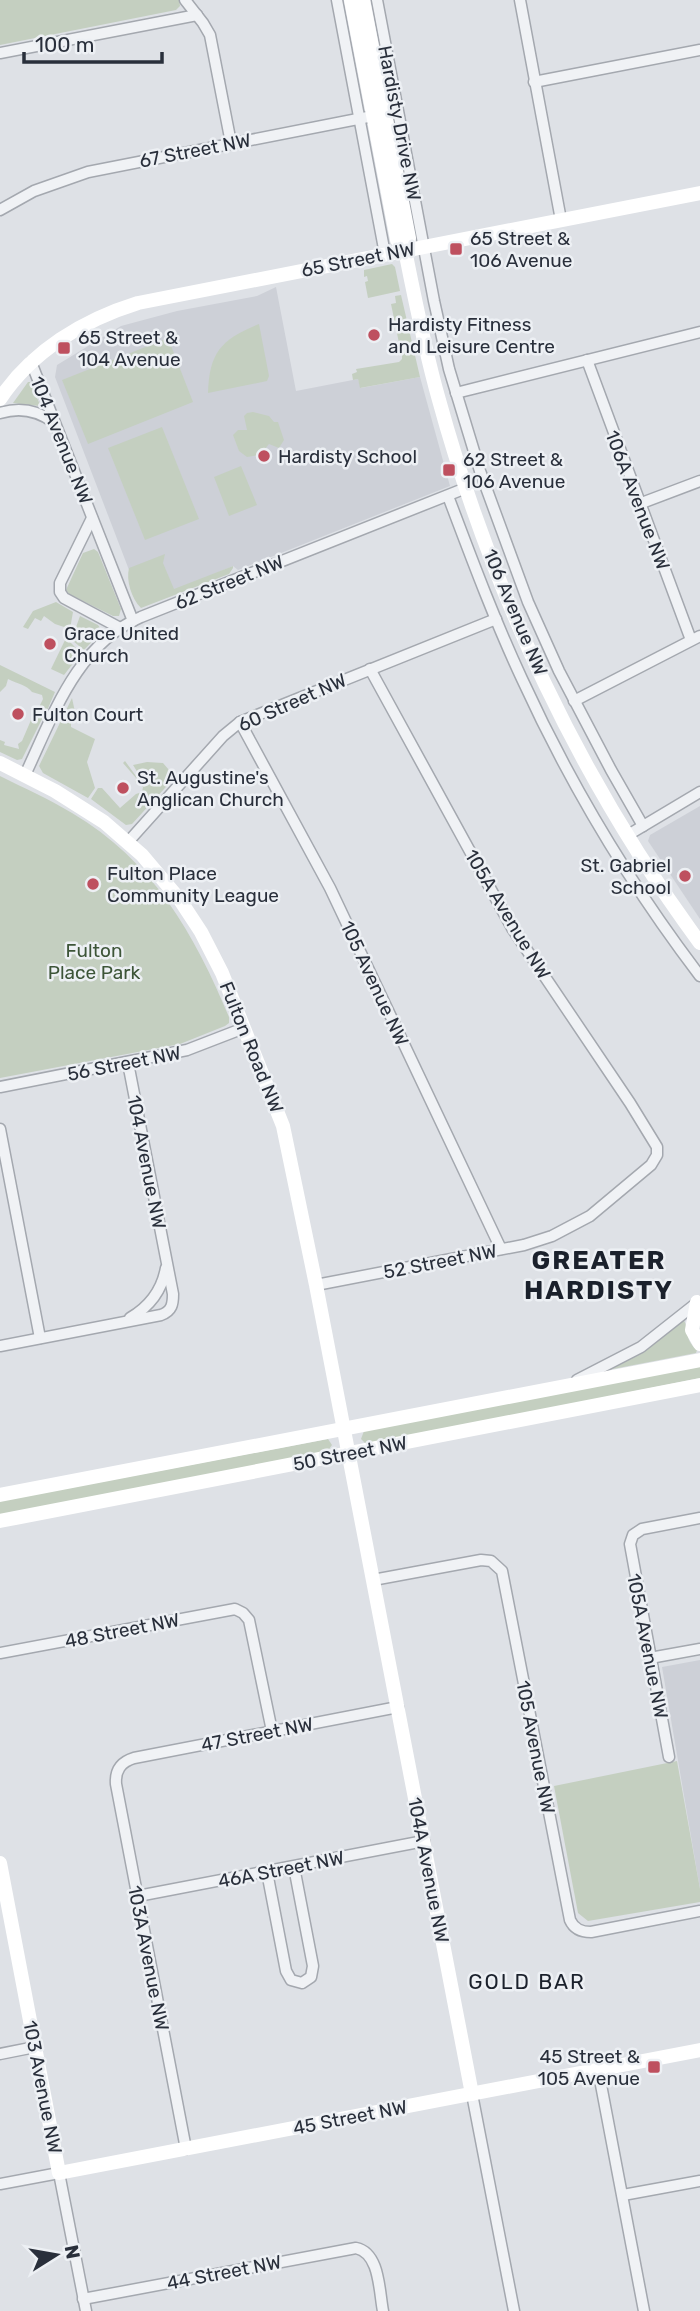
<svg xmlns="http://www.w3.org/2000/svg" width="700" height="2311" font-family="Rubik,sans-serif">
<style>
.built{fill:#cdd0d7}
.green{fill:#c4cfc0}
.lines{fill:none;stroke-linecap:round;stroke-linejoin:round}
.street-casing{stroke:#a4a8af;stroke-width:13}
.street{stroke:#f0f2f5;stroke-width:10}
.secondary{stroke:#fff;stroke-width:14}
.poi-dot{fill:#be505f;stroke:#edf0f4;stroke-width:2.5}
.labels{text-anchor:middle;stroke-width:5;stroke-linejoin:round;paint-order:stroke}
.street-label{font-size:19px;fill:#292f3b;stroke:#edf0f4}
.poi-label{font-size:19px;fill:#292f3b;stroke:#edf0f4;text-anchor:start}
.park-label{font-size:19px;fill:#3d5538;stroke:#edf0f4}
.neighbourhood-label{font-size:21px;letter-spacing:2px;fill:#1b212c;stroke:#edf0f4}
.district-label{font-size:26px;font-weight:bold;letter-spacing:2px;fill:#1b212c;stroke:#edf0f4}
</style>
<rect width="100%" height="100%" fill="#dee1e6"/>
<g class="built">
<path d="M 276,287 L 296,391 L 358,379 L 361,388 L 420,377 L 450,486 L 238,570 L 233,566 L 150,601 L 139,596 L 55,377 L 57,365 L 121,326 L 177,311 L 257,296 Z"/>
<path d="M 700,806 L 700,919 L 648,841 L 650,835 Z"/>
<path d="M 700,1660 L 700,1889 L 662,1667 Z"/>
</g>
<g class="green">
<path d="M 0,0 L 179,0 L 180,6 L 176,10 L 0,45 Z"/>
<path d="M 392,264 L 395,267 L 400,291 L 368,298 L 365,282 L 368,281 L 367,276 L 364,277 L 364,270 Z"/>
<path d="M 401,295 L 420,377 L 360,388 L 358,379 L 353,380 L 352,374 L 357,372 L 356,369 L 399,362 L 402,359 L 402,355 L 408,351 L 407,345 L 399,343 L 391,304 L 396,303 L 395,296 Z"/>
<path d="M 259,324 L 269,376 L 267,381 L 208,393 C 209,352 222,339 259,324 Z"/>
<path d="M 168,338 L 193,402 L 88,444 L 62,380 Z"/>
<path d="M 28,382 L 31,382 L 40,405 L 39,406 L 13,403 Z"/>
<path d="M 253,412 L 269,416 L 274,422 L 278,422 L 284,440 L 279,448 L 269,444 L 260,455 L 247,457 L 239,451 L 233,435 L 238,430 L 247,430 L 244,416 L 247,413 Z"/>
<path d="M 162,427 L 199,519 L 145,540 L 108,448 Z"/>
<path d="M 241,466 L 257,505 L 229,516 L 214,477 Z"/>
<path d="M 94,549 L 98,552 L 121,609 L 119,616 L 113,616 L 69,594 L 66,590 L 83,553 Z"/>
<path d="M 165,554 L 163,563 L 174,589 L 233,566 L 233,568 L 229,574 L 141,608 C 131,598 126,580 129,568 Z"/>
<path d="M 56,602 L 73,612 L 70,629 L 55,624 L 44,616 L 41,621 L 35,618 L 28,629 L 23,627 L 33,611 Z"/>
<path d="M 80,616 L 98,625 L 102,631 L 84,650 L 73,641 L 75,639 L 75,630 Z"/>
<path d="M 66,638 L 81,653 L 64,675 L 51,669 Z"/>
<path d="M 0,665 L 55,692 L 46,713 L 38,709 L 43,699 L 42,695 L 32,692 C 27,685 18,684 8,679 L 6,686 L 0,692 Z"/>
<path d="M 72,698 L 75,712 L 71,718 L 71,727 L 95,739 L 87,762 L 95,788 L 88,798 L 43,773 L 39,766 Z"/>
<path d="M 41,714 L 44,715 L 22,759 L 17,760 L 0,752 L 0,740 L 5,742 L 4,745 L 19,749 L 18,744 L 22,741 L 31,720 L 33,721 Z"/>
<path d="M 125,761 L 144,787 L 145,784 L 133,765 L 147,762 L 163,763 L 175,777 L 132,824 L 126,825 L 91,799 L 98,788 L 102,788 L 120,808 L 136,794 L 142,792 L 143,787 L 135,782 L 136,778 L 123,763 Z"/>
<path d="M 0,776 C 24,788 49,799 72,813 C 153,861 194,933 229,1017 L 229,1023 L 225,1026 L 180,1044 L 0,1078 Z"/>
<path d="M 683,1319 C 690,1329 683,1338 697,1350 L 696,1353 L 608,1370 Z"/>
<path d="M 700,1366 L 700,1378 L 367,1445 L 361,1439 L 364,1431 Z"/>
<path d="M 328,1439 L 332,1445 L 327,1452 L 0,1515 L 0,1501 Z"/>
<path d="M 677,1761 L 700,1889 L 700,1902 L 588,1921 L 578,1913 L 554,1786 Z"/>
</g>
<g class="lines">
<defs>
<g id="street">
<path d="M 185,0 L 203,23 L 210,35 L 231,143"/>
<path d="M 337,0 L 385,254"/>
<path d="M 377,0 L 434,301 L 449,369 L 480,471 L 528,602 L 559,671 L 611,770 L 643,826"/>
<path d="M 520,0 L 561,220"/>
<path d="M 0,53 L 197,15"/>
<path d="M 534,82 L 700,50"/>
<path d="M 0,210 L 34,191 L 88,172 L 378,115"/>
<path d="M 587,360 L 691,640"/>
<path d="M 31,362 L 133,621"/>
<path d="M 456,393 L 700,332"/>
<path d="M 0,413 C 20,407 37,410 53,422"/>
<path d="M 448,496 C 471,557 494,619 522,679 C 570,784 630,884 700,976"/>
<path d="M 639,504 L 700,481"/>
<path d="M 92,518 L 60,583 L 60,592 L 64,598 L 120,628"/>
<path d="M 574,701 L 700,636"/>
<path d="M 240,722 L 330,888 L 501,1249"/>
<path d="M 25,775 C 53,716 76,645 141,617 L 466,488"/>
<path d="M 628,835 L 700,792"/>
<path d="M 128,842 L 223,736 L 240,722 L 496,619"/>
<path d="M 0,1087 L 187,1050 L 244,1028"/>
<path d="M 0,1129 L 40,1338"/>
<path d="M 316,1285 L 524,1245 L 552,1236 L 590,1216 L 651,1165 L 657,1155 L 657,1147 L 630,1103 L 512,928 L 370,669"/>
<path d="M 130,1318 C 149,1307 162,1290 166,1268"/>
<path d="M 0,1346 L 161,1315 C 172,1311 173,1304 173,1294 L 128,1063"/>
<path d="M 577,1380 L 641,1347 L 698,1302"/>
<path d="M 373,1580 L 481,1560 L 491,1561 L 502,1571 L 570,1920 C 574,1929 581,1932 591,1932 L 700,1911"/>
<path d="M 0,1653 L 235,1609 L 243,1613 L 249,1620 L 272,1731"/>
<path d="M 650,1658 L 700,1649"/>
<path d="M 669,1757 L 630,1544 L 633,1535 L 642,1529 L 700,1518"/>
<path d="M 267,1872 L 286,1971 L 291,1980 L 302,1983 L 311,1977 L 313,1966 L 294,1867"/>
<path d="M 138,1896 L 424,1841"/>
<path d="M 0,2054 L 35,2047"/>
<path d="M 598,2069 L 644,2311"/>
<path d="M 472,2094 L 514,2311"/>
<path d="M 186,2149 L 116,1784 C 115,1770 121,1762 134,1758 L 398,1707"/>
<path d="M 0,2184 L 59,2173 L 86,2311"/>
<path d="M 623,2195 L 700,2181"/>
<path d="M 83,2299 L 356,2248 C 380,2253 379,2291 383,2311"/>
</g>
</defs>
<use href="#street" class="street-casing"/>
<use href="#street" class="street"/>
<g class="secondary">
<path d="M 351,0 L 397,240 L 405,250 C 415,300 425,351 439,400 C 492,593 581,782 700,943"/>
<path d="M 363,0 L 409,238 L 405,250"/>
<path d="M 0,399 C 32,351 83,320 138,303 L 700,193"/>
<path d="M 0,763 L 55,791 L 104,822 L 142,855 L 180,900 L 201,932 L 222,973 L 283,1126 L 316,1285 L 472,2094"/>
<path d="M 697,1302 L 692,1330 L 700,1344"/>
<path d="M 0,1495 L 700,1360"/>
<path d="M 0,1521 L 700,1385"/>
<path d="M 0,1863 L 59,2173 L 700,2050"/>
</g>
</g>
<g class="poi-dot">
<rect x="449" y="242" width="14" height="14" rx="3.5"/>
<circle cx="374" cy="335" r="7"/>
<rect x="57" y="341" width="14" height="14" rx="3.5"/>
<circle cx="264" cy="456" r="7"/>
<rect x="442" y="463" width="14" height="14" rx="3.5"/>
<circle cx="50" cy="644" r="7"/>
<circle cx="18" cy="714" r="7"/>
<circle cx="123" cy="788" r="7"/>
<circle cx="685" cy="876" r="7"/>
<circle cx="93" cy="884" r="7"/>
<rect x="647" y="2060" width="14" height="14" rx="3.5"/>
</g>
<g class="labels">
<g class="street-label">
<text transform="translate(400 123) rotate(79)" y="7">Hardisty Drive NW</text>
<text transform="translate(195 150) rotate(-11)" y="7">67 Street NW</text>
<text transform="translate(358 259) rotate(-11)" y="7">65 Street NW</text>
<text transform="translate(62 440) rotate(68)" y="7">104 Avenue NW</text>
<text transform="translate(638 500) rotate(69)" y="7">106A Avenue NW</text>
<text transform="translate(229 582) rotate(-22)" y="7">62 Street NW</text>
<text transform="translate(516 612) rotate(67)" y="7">106 Avenue NW</text>
<text transform="translate(292 702) rotate(-24)" y="7">60 Street NW</text>
<text transform="translate(508 914) rotate(59)" y="7">105A Avenue NW</text>
<text transform="translate(375 983) rotate(65)" y="7">105 Avenue NW</text>
<text transform="translate(252 1047) rotate(68)" y="7">Fulton Road NW</text>
<text transform="translate(124 1063) rotate(-11)" y="7">56 Street NW</text>
<text transform="translate(147 1162) rotate(79)" y="7">104 Avenue NW</text>
<text transform="translate(440 1261) rotate(-11)" y="7">52 Street NW</text>
<text transform="translate(350 1453) rotate(-11)" y="7">50 Street NW</text>
<text transform="translate(122 1630) rotate(-11)" y="7">48 Street NW</text>
<text transform="translate(648 1646) rotate(79)" y="7">105A Avenue NW</text>
<text transform="translate(257 1734) rotate(-11)" y="7">47 Street NW</text>
<text transform="translate(536 1747) rotate(79)" y="7">105 Avenue NW</text>
<text transform="translate(281 1869) rotate(-11)" y="7">46A Street NW</text>
<text transform="translate(429 1870) rotate(79)" y="7">104A Avenue NW</text>
<text transform="translate(149 1958) rotate(79)" y="7">103A Avenue NW</text>
<text transform="translate(43 2087) rotate(79)" y="7">103 Avenue NW</text>
<text transform="translate(350 2117) rotate(-11)" y="7">45 Street NW</text>
<text transform="translate(224 2272) rotate(-11)" y="7">44 Street NW</text>
</g>
<g class="poi-label">
<text x="470" y="245">65 Street &amp;<tspan x="470" dy="22">106 Avenue</tspan></text>
<text x="388" y="331">Hardisty Fitness<tspan x="388" dy="22">and Leisure Centre</tspan></text>
<text x="78" y="344">65 Street &amp;<tspan x="78" dy="22">104 Avenue</tspan></text>
<text x="278" y="463">Hardisty School</text>
<text x="463" y="466">62 Street &amp;<tspan x="463" dy="22">106 Avenue</tspan></text>
<text x="64" y="640">Grace United<tspan x="64" dy="22">Church</tspan></text>
<text x="32" y="721">Fulton Court</text>
<text x="137" y="784">St. Augustine's<tspan x="137" dy="22">Anglican Church</tspan></text>
<text x="671" y="872" text-anchor="end">St. Gabriel<tspan x="671" dy="22">School</tspan></text>
<text x="107" y="880">Fulton Place<tspan x="107" dy="22">Community League</tspan></text>
<text x="640" y="2063" text-anchor="end">45 Street &amp;<tspan x="640" dy="22">105 Avenue</tspan></text>
</g>
<g class="park-label">
<text x="94" y="957">Fulton<tspan x="94" dy="22">Place Park</tspan></text>
</g>
<g class="neighbourhood-label">
<text x="527" y="1989">GOLD BAR</text>
</g>
<g class="district-label">
<text x="599" y="1269">GREATER<tspan x="599" dy="30">HARDISTY</tspan></text>
</g>
</g>
<g transform="translate(56 2255) rotate(79)" stroke="#edf0f4" stroke-width="5" paint-order="stroke">
<path d="M0-5L12 26L0 18L-12 26Z" fill="#292f3b"/>
<text y="-10" font-size="19" font-weight="bold" text-anchor="middle" fill="#292f3b">N</text>
</g>
<path d="M24 52v10h138v-10" fill="none" stroke="#292f3b" stroke-width="3.5"/>
<text x="35" y="52" font-size="21" fill="#292f3b" stroke="#edf0f4" stroke-width="5" paint-order="stroke">100 m</text>
</svg>
